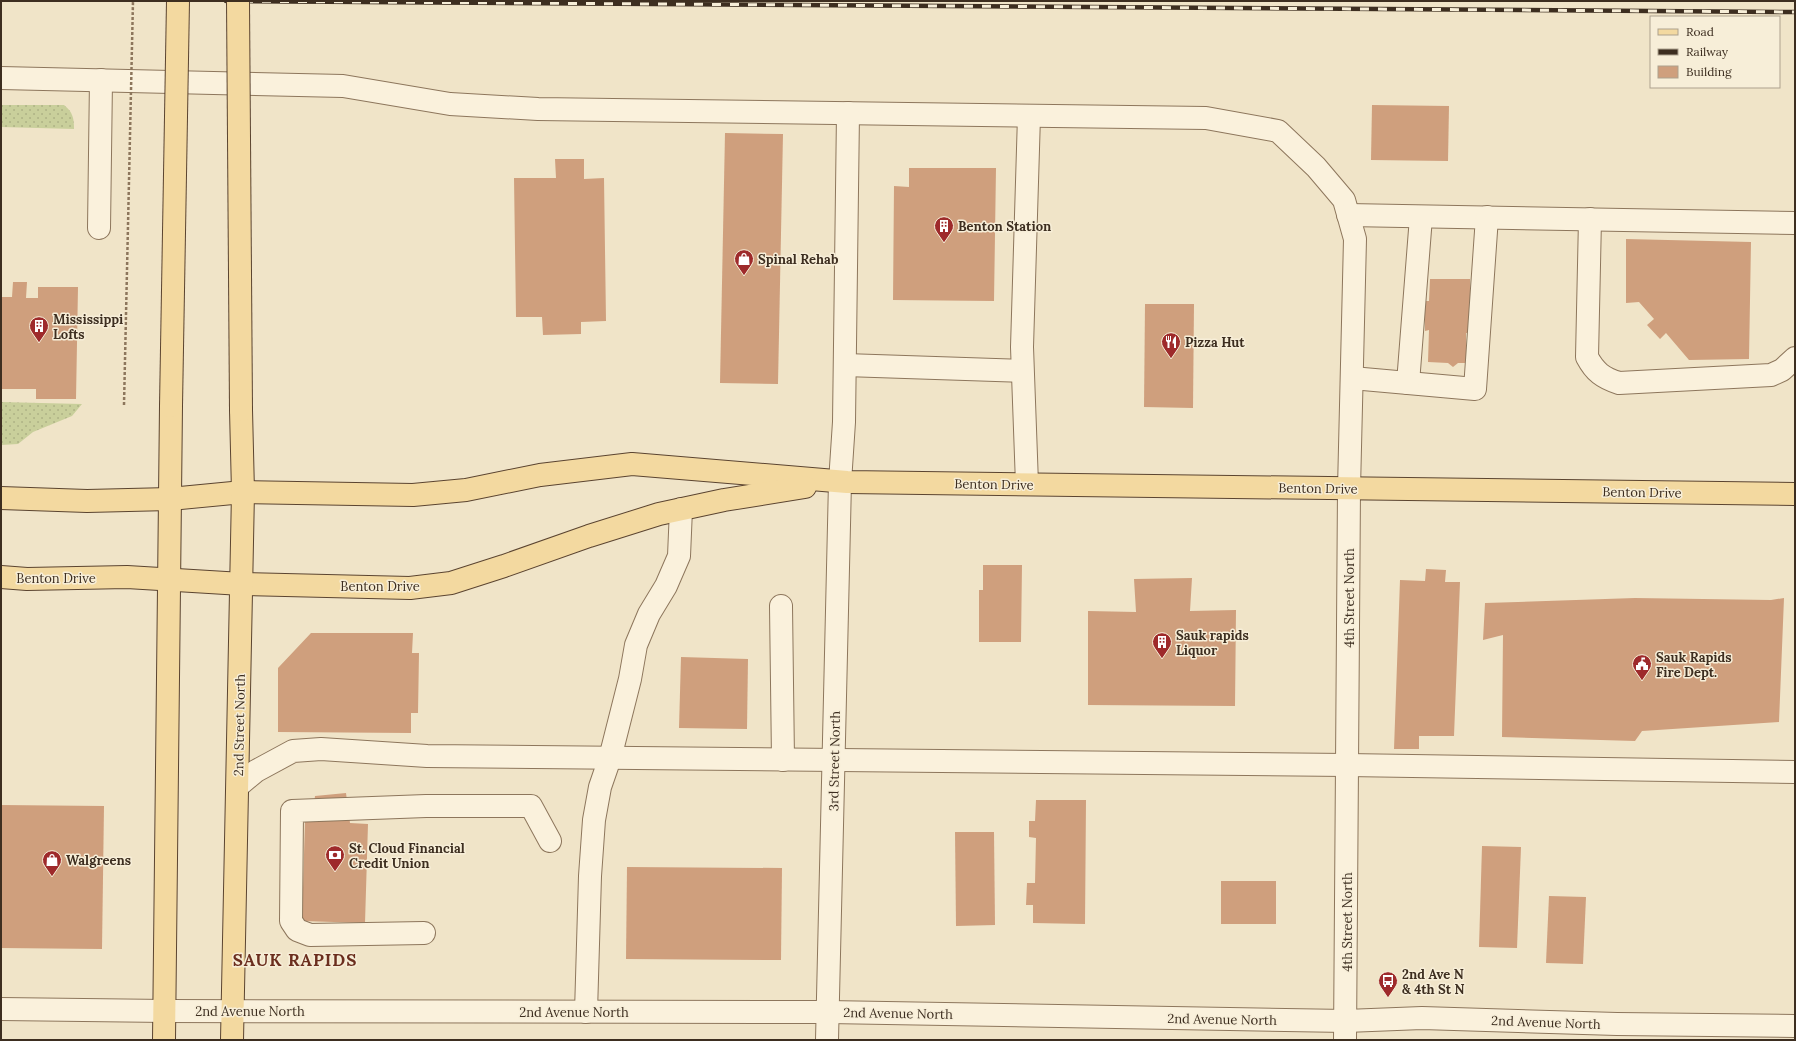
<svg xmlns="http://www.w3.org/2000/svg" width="1796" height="1041" font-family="Lora,serif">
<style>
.grass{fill:url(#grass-dots)}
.building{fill:#cf9f7d}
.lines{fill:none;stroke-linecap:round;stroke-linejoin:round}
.minor-casing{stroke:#8d765c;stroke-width:24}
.major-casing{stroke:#5b4430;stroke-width:24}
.minor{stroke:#faf1dc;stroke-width:22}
.major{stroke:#f3d9a0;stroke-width:22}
.rail-casing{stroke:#3d2e20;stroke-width:4.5}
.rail{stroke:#f7eed8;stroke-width:3;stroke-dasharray:9;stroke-linecap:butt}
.major-bridge-casing{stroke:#5b4430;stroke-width:24;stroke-linecap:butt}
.path-bridge{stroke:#8d765c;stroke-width:2.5;stroke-dasharray:3 2;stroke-linecap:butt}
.major-bridge{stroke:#f3d9a0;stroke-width:22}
.labels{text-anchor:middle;stroke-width:3;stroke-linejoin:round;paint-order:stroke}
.poi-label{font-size:13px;font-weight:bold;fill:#3d2e20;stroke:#f7eed8;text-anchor:start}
.street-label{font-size:13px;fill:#3d2e20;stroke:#f7eed8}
.district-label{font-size:17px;font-weight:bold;letter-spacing:1px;fill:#6b2e1e;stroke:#f7eed8}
</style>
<defs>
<pattern id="grass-dots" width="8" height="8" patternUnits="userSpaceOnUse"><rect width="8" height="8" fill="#c9cf9b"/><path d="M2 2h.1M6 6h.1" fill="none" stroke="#aeb285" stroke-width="1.8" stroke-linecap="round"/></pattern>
</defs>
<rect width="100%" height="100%" fill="#f0e4c8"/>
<g class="grass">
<path d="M 1,105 L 64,105 C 73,112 74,119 74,129 L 1,127 Z"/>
<path d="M 1,402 L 82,404 L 72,416 L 33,432 L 18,444 L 1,445 Z"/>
</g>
<g class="building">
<path d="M 1372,105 L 1449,106 L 1448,161 L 1371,160 Z"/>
<path d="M 725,133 L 783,134 L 778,384 L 720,383 Z"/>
<path d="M 555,159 L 584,159 L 584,179 L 604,178 L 606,321 L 581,322 L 581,334 L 543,335 L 542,317 L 516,317 L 514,178 L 556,178 Z"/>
<path d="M 909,168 L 996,168 L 994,301 L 893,300 L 894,186 L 909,187 Z"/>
<path d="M 1626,239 L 1751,242 L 1749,359 L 1689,360 L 1666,333 L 1660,339 L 1647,325 L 1654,319 L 1639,302 L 1626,303 Z"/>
<path d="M 1430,279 L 1470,279 L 1470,333 L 1466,333 L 1466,363 L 1458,363 L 1453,367 L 1448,363 L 1428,362 L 1429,330 L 1425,331 L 1425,301 L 1429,301 Z"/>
<path d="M 13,282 L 27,282 L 26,298 L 38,298 L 38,287 L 78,287 L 76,399 L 36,399 L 36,389 L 1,389 L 1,297 L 12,297 Z"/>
<path d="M 1145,304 L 1194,304 L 1193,408 L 1144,407 Z"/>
<path d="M 983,565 L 1022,565 L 1021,642 L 979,642 L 979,590 L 983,590 Z"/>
<path d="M 1426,569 L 1446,570 L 1445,582 L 1460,582 L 1454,736 L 1419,736 L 1419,749 L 1394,749 L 1400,580 L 1425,581 Z"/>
<path d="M 1192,578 L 1190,611 L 1236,610 L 1235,706 L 1088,705 L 1088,611 L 1136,612 L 1134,579 Z"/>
<path d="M 1635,598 L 1771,600 L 1784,598 L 1779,722 L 1642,731 L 1635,741 L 1502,737 L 1503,635 L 1483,640 L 1485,603 Z"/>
<path d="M 311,633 L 413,633 L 412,653 L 419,653 L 418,713 L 411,713 L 411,733 L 278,732 L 278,668 Z"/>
<path d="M 681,657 L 748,659 L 747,729 L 679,728 Z"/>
<path d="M 346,793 L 350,823 L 368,824 L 365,923 L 302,921 L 305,821 L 312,822 L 315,796 Z"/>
<path d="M 1036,800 L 1086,800 L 1085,924 L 1033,923 L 1033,905 L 1026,905 L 1027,883 L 1035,883 L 1036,838 L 1029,837 L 1029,821 L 1035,821 Z"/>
<path d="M 1,805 L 104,806 L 102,949 L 1,948 Z"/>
<path d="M 955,832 L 994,832 L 995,925 L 956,926 Z"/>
<path d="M 1482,846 L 1521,847 L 1517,948 L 1479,947 Z"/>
<path d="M 627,867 L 782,868 L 781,960 L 626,959 Z"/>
<rect x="1221" y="881" width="55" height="43"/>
<path d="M 1549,896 L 1586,897 L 1583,964 L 1546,963 Z"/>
</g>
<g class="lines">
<defs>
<g id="minor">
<path d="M 1,78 L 343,86 L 450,104 L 538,109 L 1206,118 L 1278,131 L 1316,167 L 1344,200 L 1355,239 L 1349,489 L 1345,1040"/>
<path d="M 1348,215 L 1795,223"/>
<path d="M 1590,219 L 1587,357 C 1595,372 1603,378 1619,383 L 1771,375 L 1782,370 L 1795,358"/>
<path d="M 99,228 L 101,80"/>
<path d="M 845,365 L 1022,371"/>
<path d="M 1352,378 L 1475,389 L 1487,217"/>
<path d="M 1408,383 L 1421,217"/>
<path d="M 1027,484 L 1022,347 L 1029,116"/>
<path d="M 781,606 L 783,760"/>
<path d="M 238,786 L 256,771 L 293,751 L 321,749 L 427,756 L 1347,765 L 1795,772"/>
<path d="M 424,933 L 310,935 L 297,930 L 291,921 L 292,811 L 426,806 L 531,806 L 550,841"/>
<path d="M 1,1009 L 166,1011 L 828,1012 L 1346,1021 L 1422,1018 L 1617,1024 L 1795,1026"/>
<path d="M 586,1012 L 590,876 L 594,820 L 600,787 L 610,758 L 630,679 L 636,645 L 649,614 L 666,586 L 679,556 L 681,509"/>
<path d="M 827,1040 L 840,482 L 844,422 L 848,113"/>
</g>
<g id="major">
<path d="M 1,498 L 87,501 L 170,499 L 243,492 L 413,495 L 466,490 L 540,475 L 632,464 L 847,482 L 1795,494"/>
<path d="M 1,577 L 27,579 L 127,577 L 242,584 L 410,588 L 451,583 L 504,566 L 589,536 L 659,514 L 724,500 L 805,487"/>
<path d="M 164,1040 L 171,406"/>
<path d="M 232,1040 L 243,492 L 241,410"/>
</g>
</defs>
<use href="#minor" class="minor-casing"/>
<use href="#major" class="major-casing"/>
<use href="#minor" class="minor"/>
<use href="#major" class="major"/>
<defs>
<path id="rail" d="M 226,1 L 1795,12"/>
</defs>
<use href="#rail" class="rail-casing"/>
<use href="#rail" class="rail"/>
<defs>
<g id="major-bridge">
<path d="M 238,1 L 241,410"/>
<path d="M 171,406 L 178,1"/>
</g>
</defs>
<use href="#major-bridge" class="major-bridge-casing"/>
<path class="path-bridge" d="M 124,405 L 133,1"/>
<use href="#major-bridge" class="major-bridge"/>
</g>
<defs>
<symbol id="building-pin" viewBox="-11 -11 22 30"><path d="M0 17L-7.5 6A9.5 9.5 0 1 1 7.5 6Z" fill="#9e2a2b" stroke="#f7eed8"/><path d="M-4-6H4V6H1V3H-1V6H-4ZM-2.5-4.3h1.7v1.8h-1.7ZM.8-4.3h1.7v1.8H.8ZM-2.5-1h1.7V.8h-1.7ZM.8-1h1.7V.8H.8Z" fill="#fff"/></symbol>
<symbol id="shop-pin" viewBox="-11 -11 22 30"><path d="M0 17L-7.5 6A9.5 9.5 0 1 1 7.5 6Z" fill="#9e2a2b" stroke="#f7eed8"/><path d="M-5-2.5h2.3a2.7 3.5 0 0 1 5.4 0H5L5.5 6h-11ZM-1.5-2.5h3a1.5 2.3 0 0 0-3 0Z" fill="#fff"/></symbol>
<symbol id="restaurant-pin" viewBox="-11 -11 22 30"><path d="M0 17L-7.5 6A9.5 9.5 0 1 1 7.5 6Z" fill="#9e2a2b" stroke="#f7eed8"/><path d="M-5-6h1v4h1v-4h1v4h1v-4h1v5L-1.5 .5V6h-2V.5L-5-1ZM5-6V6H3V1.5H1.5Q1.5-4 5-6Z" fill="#fff"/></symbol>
<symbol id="civic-pin" viewBox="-11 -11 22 30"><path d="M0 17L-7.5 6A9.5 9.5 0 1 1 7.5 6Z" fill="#9e2a2b" stroke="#f7eed8"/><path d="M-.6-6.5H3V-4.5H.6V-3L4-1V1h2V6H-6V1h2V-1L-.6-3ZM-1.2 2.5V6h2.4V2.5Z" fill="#fff"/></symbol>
<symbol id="bank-pin" viewBox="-11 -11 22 30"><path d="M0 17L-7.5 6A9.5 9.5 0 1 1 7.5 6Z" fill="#9e2a2b" stroke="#f7eed8"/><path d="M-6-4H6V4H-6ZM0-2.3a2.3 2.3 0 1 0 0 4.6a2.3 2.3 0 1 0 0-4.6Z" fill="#fff"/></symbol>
<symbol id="bus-pin" viewBox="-11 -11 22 30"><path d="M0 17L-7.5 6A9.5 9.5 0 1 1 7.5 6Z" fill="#9e2a2b" stroke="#f7eed8"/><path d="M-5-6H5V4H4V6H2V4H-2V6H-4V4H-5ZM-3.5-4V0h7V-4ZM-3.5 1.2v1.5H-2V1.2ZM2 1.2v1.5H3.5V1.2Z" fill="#fff"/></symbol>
</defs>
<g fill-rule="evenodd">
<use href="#building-pin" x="933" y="215" width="22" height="30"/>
<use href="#shop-pin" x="733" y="248" width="22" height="30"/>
<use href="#building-pin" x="28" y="315" width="22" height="30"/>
<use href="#restaurant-pin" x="1160" y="331" width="22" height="30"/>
<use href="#building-pin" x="1151" y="631" width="22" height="30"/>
<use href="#civic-pin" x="1631" y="653" width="22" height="30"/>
<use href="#bank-pin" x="324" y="844" width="22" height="30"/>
<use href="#shop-pin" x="41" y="849" width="22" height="30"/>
<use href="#bus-pin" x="1377" y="970" width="22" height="30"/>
</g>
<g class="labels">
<g class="poi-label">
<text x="958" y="231">Benton Station</text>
<text x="758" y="264">Spinal Rehab</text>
<text x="53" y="324">Mississippi<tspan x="53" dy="15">Lofts</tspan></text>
<text x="1185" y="347">Pizza Hut</text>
<text x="1176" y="640">Sauk rapids<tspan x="1176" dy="15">Liquor</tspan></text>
<text x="1656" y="662">Sauk Rapids<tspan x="1656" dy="15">Fire Dept.</tspan></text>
<text x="349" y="853">St. Cloud Financial<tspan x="349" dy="15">Credit Union</tspan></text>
<text x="66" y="865">Walgreens</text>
<text x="1402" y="979">2nd Ave N<tspan x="1402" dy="15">&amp; 4th St N</tspan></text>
</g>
<g class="street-label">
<text transform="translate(994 484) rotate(1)" y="5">Benton Drive</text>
<text transform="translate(1318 488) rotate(1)" y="5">Benton Drive</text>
<text transform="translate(1642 492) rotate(1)" y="5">Benton Drive</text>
<text x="56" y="583">Benton Drive</text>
<text x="380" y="591">Benton Drive</text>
<text transform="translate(1349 598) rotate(-90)" y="5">4th Street North</text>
<text transform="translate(239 725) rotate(-89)" y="5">2nd Street North</text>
<text transform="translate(834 761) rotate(-89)" y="5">3rd Street North</text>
<text transform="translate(1347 922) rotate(-90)" y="5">4th Street North</text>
<text x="250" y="1016">2nd Avenue North</text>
<text x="574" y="1017">2nd Avenue North</text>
<text transform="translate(898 1013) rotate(1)" y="5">2nd Avenue North</text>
<text transform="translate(1222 1019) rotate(1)" y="5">2nd Avenue North</text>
<text transform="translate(1546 1022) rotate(2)" y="5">2nd Avenue North</text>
</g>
<g class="district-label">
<text x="295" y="966">SAUK RAPIDS</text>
</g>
</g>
<rect width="1796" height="1041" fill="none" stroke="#3d2e20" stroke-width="4"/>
<rect x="1650" y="16" width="130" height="72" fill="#f7eed8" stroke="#ada18e"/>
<rect x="1658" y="29" width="20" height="6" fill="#f3d9a0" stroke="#ada18e"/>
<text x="1686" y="36" font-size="12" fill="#3d2e20">Road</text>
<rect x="1658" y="49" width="20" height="6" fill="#3d2e20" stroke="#ada18e"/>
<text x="1686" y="56" font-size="12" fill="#3d2e20">Railway</text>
<rect x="1658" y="66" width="20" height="12" fill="#cf9f7d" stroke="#ada18e"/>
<text x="1686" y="76" font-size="12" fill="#3d2e20">Building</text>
</svg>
